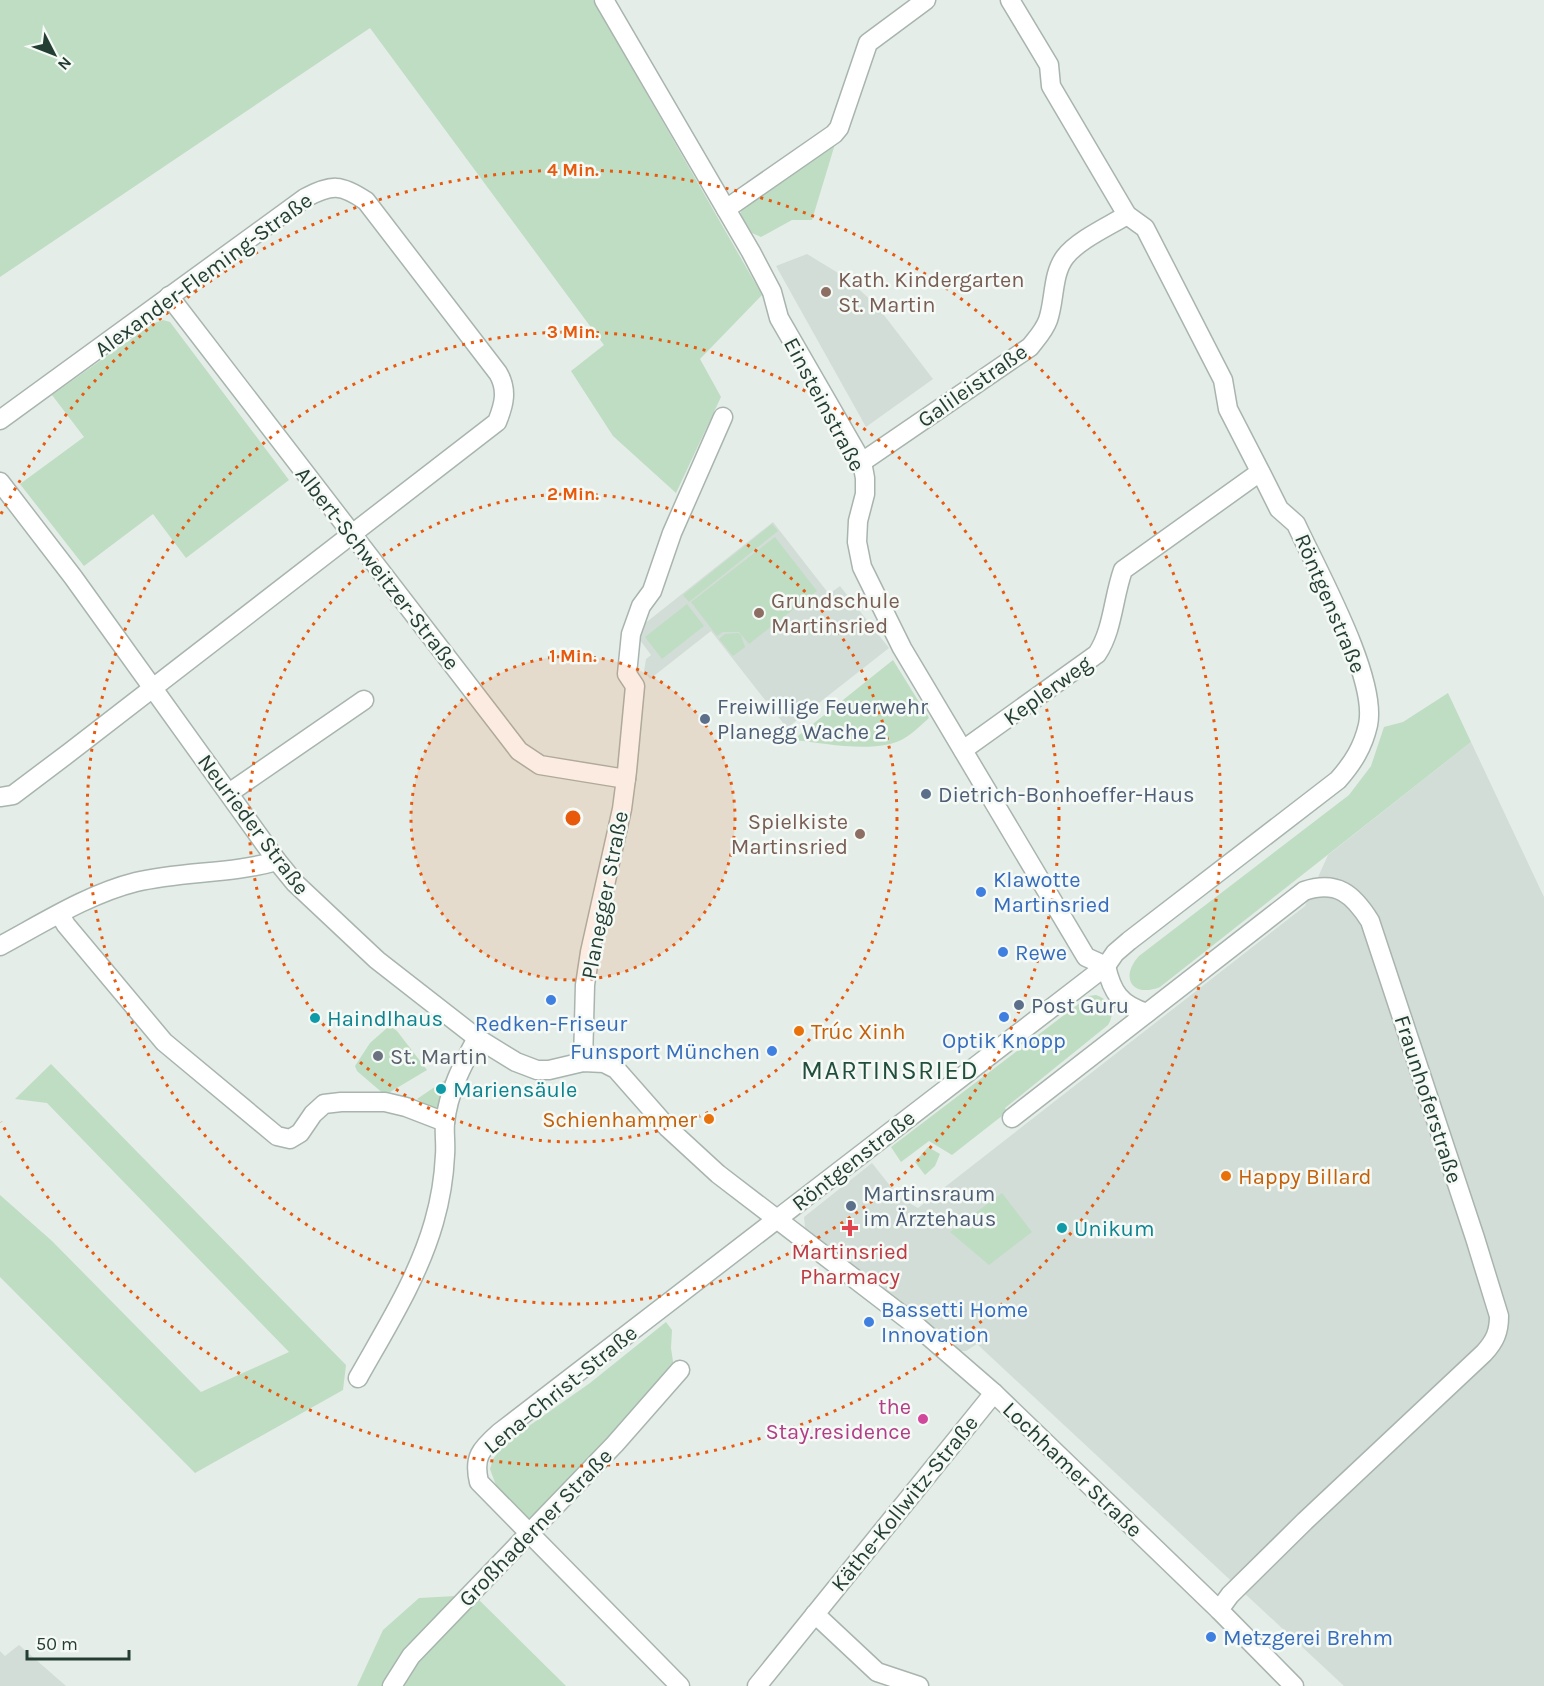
<svg xmlns="http://www.w3.org/2000/svg" width="1544" height="1686" font-family="Karla,sans-serif">
<style>
.built{fill:#d3ddd7}
.green{fill:#bfddc2}
.lines{fill:none;stroke-linecap:round;stroke-linejoin:round}
.minor-casing{stroke:#a8b5ae;stroke-width:21}
.minor{stroke:#fff;stroke-width:18}
.ring{fill:none;stroke:#e8590c;stroke-width:3;stroke-dasharray:3 6}
.education-dot{fill:#8d6e63;stroke:#f5faf7;stroke-width:2}
.service-dot{fill:#5c6f8a;stroke:#f5faf7;stroke-width:2}
.shop-dot{fill:#3f7fe0;stroke:#f5faf7;stroke-width:2}
.culture-dot{fill:#0f9aa8;stroke:#f5faf7;stroke-width:2}
.food-dot{fill:#e8710a;stroke:#f5faf7;stroke-width:2}
.worship-dot{fill:#6b7280;stroke:#f5faf7;stroke-width:2}
.health-dot{fill:#e0444e;stroke:#f5faf7;stroke-width:2}
.hotel-dot{fill:#d1479c;stroke:#f5faf7;stroke-width:2}
.labels{text-anchor:middle;stroke-width:5;stroke-linejoin:round;paint-order:stroke}
.street-label{font-size:22px;fill:#253e33;stroke:#f5faf7}
.education-label{font-size:22px;fill:#785e54;stroke:#f5faf7;text-anchor:start}
.service-label{font-size:22px;fill:#4e5e75;stroke:#f5faf7;text-anchor:start}
.shop-label{font-size:22px;fill:#366cbe;stroke:#f5faf7;text-anchor:start}
.culture-label{font-size:22px;fill:#0d838f;stroke:#f5faf7;text-anchor:start}
.food-label{font-size:22px;fill:#c56008;stroke:#f5faf7;text-anchor:start}
.worship-label{font-size:22px;fill:#5b616d;stroke:#f5faf7;text-anchor:start}
.health-label{font-size:22px;fill:#be3a42;stroke:#f5faf7}
.hotel-label{font-size:22px;fill:#b23c85;stroke:#f5faf7;text-anchor:end}
.quarter-label{font-size:26px;letter-spacing:1.5px;fill:#224f3c;stroke:#f5faf7}
.centre{fill:#e8590c;stroke:#f5faf7;stroke-width:3}
.ring-label{font-size:18px;text-anchor:middle;font-weight:bold;fill:#e8590c;stroke:#f5faf7;stroke-width:5;stroke-linejoin:round;paint-order:stroke}
</style>
<rect width="100%" height="100%" fill="#e5ede8"/>
<g class="built">
<path d="M 807,254 L 848,279 L 877,306 L 933,379 L 866,427 L 776,266 Z"/>
<path d="M 773,522 L 829,594 L 840,586 L 889,648 L 787,728 L 711,631 L 650,679 L 644,671 L 646,659 L 651,655 L 634,632 Z"/>
<path d="M 1471,742 L 1544,897 L 1544,1686 L 1344,1686 L 977,1344 L 966,1351 L 955,1351 L 805,1228 L 804,1217 L 872,1163 L 899,1197 L 918,1208 L 1305,906 L 1328,855 Z"/>
<path d="M 19,1645 L 66,1686 L 0,1686 L 0,1651 L 5,1656 Z"/>
</g>
<g class="green">
<path d="M 0,0 L 593,0 L 762,295 L 700,359 L 721,397 L 676,493 L 613,436 L 571,371 L 604,345 L 370,28 L 0,277 Z"/>
<path d="M 835,144 L 812,220 L 792,220 L 761,237 L 752,233 L 740,215 L 743,206 Z"/>
<path d="M 163,320 L 170,322 L 289,480 L 186,558 L 153,514 L 84,566 L 20,484 L 84,437 L 52,395 L 152,324 Z"/>
<path d="M 772,524 L 778,531 L 689,602 L 683,595 Z"/>
<path d="M 775,537 L 817,591 L 749,644 L 739,632 L 723,632 L 717,636 L 691,602 Z"/>
<path d="M 687,604 L 704,626 L 662,659 L 645,637 Z"/>
<path d="M 738,633 L 741,635 L 745,647 L 733,656 L 719,639 L 725,634 Z"/>
<path d="M 893,660 L 929,718 C 920,726 910,736 899,741 C 870,753 824,743 793,740 Z"/>
<path d="M 1448,693 L 1471,742 L 1160,987 C 1133,998 1119,978 1139,956 L 1349,795 L 1371,766 L 1384,727 L 1403,722 Z"/>
<path d="M 1096,995 C 1111,1000 1116,1012 1108,1025 L 1005,1108 L 1007,1112 L 952,1155 L 929,1141 L 901,1162 L 891,1147 L 1089,996 Z"/>
<path d="M 387,1028 L 393,1028 L 397,1031 L 427,1070 L 385,1095 L 357,1071 L 355,1066 L 370,1043 Z"/>
<path d="M 51,1064 L 346,1365 L 343,1390 L 195,1473 L 0,1277 L 0,1195 L 52,1241 L 201,1392 L 289,1352 L 47,1103 L 15,1099 Z"/>
<path d="M 445,1080 L 448,1084 L 440,1112 L 417,1099 Z"/>
<path d="M 928,1147 L 940,1154 L 935,1166 L 925,1175 L 915,1162 Z"/>
<path d="M 1002,1193 L 1032,1232 L 989,1265 L 950,1232 Z"/>
<path d="M 666,1322 L 672,1330 L 671,1348 L 674,1368 L 619,1431 L 530,1521 L 497,1488 L 490,1469 L 493,1459 L 500,1450 L 526,1428 L 590,1383 Z"/>
<path d="M 474,1595 L 566,1686 L 357,1686 L 383,1630 L 419,1598 Z"/>
</g>
<g class="lines">
<defs>
<g id="minor">
<path d="M 604,0 L 751,252 L 772,292 L 779,318 L 862,462 L 865,478 L 865,494 L 858,521 L 857,542 L 862,567 L 902,648 L 1086,957 L 1106,966"/>
<path d="M 726,209 L 834,134 L 839,128 L 868,43 L 926,0"/>
<path d="M 169,296 L 519,751 L 540,765 L 626,779"/>
<path d="M 0,420 L 305,198 C 332,184 341,184 366,201 L 498,373 C 508,390 504,405 497,422 L 70,752 L 13,795 L 0,797"/>
<path d="M 862,462 L 1030,347 C 1037,338 1044,331 1048,320 C 1055,300 1052,274 1065,257 C 1078,240 1109,226 1127,215"/>
<path d="M 0,482 L 73,577 L 277,861 L 295,883 L 377,960 L 477,1038 L 516,1062 L 537,1070 L 549,1070 L 583,1062 L 604,1063 L 616,1069 L 668,1128 L 718,1174 L 919,1328 L 994,1393 L 1219,1610 L 1294,1686"/>
<path d="M 963,750 L 1097,654 C 1113,630 1113,598 1123,570 L 1260,472"/>
<path d="M 229,793 L 364,700"/>
<path d="M 60,915 L 66,925 L 164,1042 L 277,1136 L 290,1139 L 300,1133 L 313,1114 L 324,1104 L 341,1102 L 385,1102 L 406,1107 L 445,1122"/>
<path d="M 0,946 C 43,923 88,894 136,882 C 182,871 231,874 277,861"/>
<path d="M 1106,966 C 1112,992 1120,1005 1147,1013"/>
<path d="M 583,1062 L 585,985 L 590,952 L 622,809 L 627,771 L 635,686 L 627,674 L 631,634 L 641,606 L 652,591 L 672,533 L 723,417"/>
<path d="M 1012,1118 L 1304,891 C 1337,880 1353,894 1370,921 L 1475,1238 L 1499,1316 C 1499,1332 1495,1341 1484,1353 L 1305,1521 L 1230,1595 L 1219,1610"/>
<path d="M 358,1378 C 386,1328 418,1278 434,1222 C 440,1201 444,1177 445,1155 C 446,1144 444,1133 445,1123 C 448,1092 463,1064 477,1038"/>
<path d="M 815,1614 L 877,1672 L 919,1686"/>
<path d="M 392,1686 L 411,1656 L 615,1444 L 680,1370"/>
<path d="M 680,1686 L 479,1482 C 473,1457 481,1449 499,1433 L 1106,966 L 1115,953 L 1129,941 L 1338,780 C 1353,763 1363,747 1368,725 C 1378,678 1317,570 1296,524 L 1279,509 L 1262,475 L 1228,409 L 1223,380 L 1145,228 L 1127,215 L 1051,86 L 1049,65 L 1010,0"/>
<path d="M 757,1686 L 994,1393"/>
</g>
</defs>
<use href="#minor" class="minor-casing"/>
<use href="#minor" class="minor"/>
</g>
<circle cx="573" cy="818" r="162" fill="#e8590c" fill-opacity=".12"/>
<g class="ring">
<circle cx="573" cy="818" r="162"/>
<circle cx="573" cy="818" r="324"/>
<circle cx="573" cy="818" r="486"/>
<path d="M1 514A648 648 0 1 1 1 1122"/>
</g>
<g class="education-dot">
<circle cx="826" cy="292" r="6"/>
<circle cx="759" cy="613" r="6"/>
<circle cx="860" cy="834" r="6"/>
</g>
<g class="service-dot">
<circle cx="705" cy="719" r="6"/>
<circle cx="926" cy="794" r="6"/>
<circle cx="1019" cy="1005" r="6"/>
<circle cx="851" cy="1206" r="6"/>
</g>
<g class="shop-dot">
<circle cx="981" cy="892" r="6"/>
<circle cx="1003" cy="952" r="6"/>
<circle cx="551" cy="1000" r="6"/>
<circle cx="1004" cy="1017" r="6"/>
<circle cx="772" cy="1051" r="6"/>
<circle cx="869" cy="1322" r="6"/>
<circle cx="1211" cy="1637" r="6"/>
</g>
<g class="culture-dot">
<circle cx="315" cy="1018" r="6"/>
<circle cx="441" cy="1089" r="6"/>
<circle cx="1062" cy="1228" r="6"/>
</g>
<g class="food-dot">
<circle cx="799" cy="1031" r="6"/>
<circle cx="709" cy="1119" r="6"/>
<circle cx="1226" cy="1176" r="6"/>
</g>
<circle class="worship-dot" cx="378" cy="1056" r="6"/>
<path class="health-dot" d="M847 1219h6v6h6v6h-6v6h-6v-6h-6v-6h6z"/>
<circle class="hotel-dot" cx="923" cy="1419" r="6"/>
<g class="labels">
<g class="street-label">
<text transform="translate(203 274) rotate(-36)" y="8">Alexander-Fleming-Straße</text>
<text transform="translate(972 385) rotate(-35)" y="8">Galileistraße</text>
<text transform="translate(825 404) rotate(62)" y="8">Einsteinstraße</text>
<text transform="translate(378 568) rotate(52)" y="8">Albert-Schweitzer-Straße</text>
<text transform="translate(1331 603) rotate(67)" y="8">Röntgenstraße</text>
<text transform="translate(1047 690) rotate(-36)" y="8">Keplerweg</text>
<text transform="translate(254 824) rotate(53)" y="8">Neurieder Straße</text>
<text transform="translate(604 895) rotate(-79)" y="8">Planegger Straße</text>
<text transform="translate(1429 1099) rotate(72)" y="8">Fraunhoferstraße</text>
<text transform="translate(853 1160) rotate(-38)" y="8">Röntgenstraße</text>
<text transform="translate(560 1389) rotate(-39)" y="8">Lena-Christ-Straße</text>
<text transform="translate(1073 1469) rotate(44)" y="8">Lochhamer Straße</text>
<text transform="translate(904 1503) rotate(-51)" y="8">Käthe-Kollwitz-Straße</text>
<text transform="translate(535 1527) rotate(-46)" y="8">Großhaderner Straße</text>
</g>
<g class="education-label">
<text x="838" y="287">Kath. Kindergarten<tspan x="838" dy="25">St. Martin</tspan></text>
<text x="771" y="608">Grundschule<tspan x="771" dy="25">Martinsried</tspan></text>
<text x="848" y="829" text-anchor="end">Spielkiste<tspan x="848" dy="25">Martinsried</tspan></text>
</g>
<g class="service-label">
<text x="717" y="714">Freiwillige Feuerwehr<tspan x="717" dy="25">Planegg Wache 2</tspan></text>
<text x="938" y="802">Dietrich-Bonhoeffer-Haus</text>
<text x="1031" y="1013">Post Guru</text>
<text x="863" y="1201">Martinsraum<tspan x="863" dy="25">im Ärztehaus</tspan></text>
</g>
<g class="shop-label">
<text x="993" y="887">Klawotte<tspan x="993" dy="25">Martinsried</tspan></text>
<text x="1015" y="960">Rewe</text>
<text x="551" y="1031" text-anchor="middle">Redken-Friseur</text>
<text x="1004" y="1048" text-anchor="middle">Optik Knopp</text>
<text x="760" y="1059" text-anchor="end">Funsport München</text>
<text x="881" y="1317">Bassetti Home<tspan x="881" dy="25">Innovation</tspan></text>
<text x="1223" y="1645">Metzgerei Brehm</text>
</g>
<g class="culture-label">
<text x="327" y="1026">Haindlhaus</text>
<text x="453" y="1097">Mariensäule</text>
<text x="1074" y="1236">Unikum</text>
</g>
<g class="food-label">
<text x="811" y="1039">Trúc Xinh</text>
<text x="697" y="1127" text-anchor="end">Schienhammer</text>
<text x="1238" y="1184">Happy Billard</text>
</g>
<g class="worship-label">
<text x="390" y="1064">St. Martin</text>
</g>
<g class="health-label">
<text x="850" y="1259">Martinsried<tspan x="850" dy="25">Pharmacy</tspan></text>
</g>
<g class="hotel-label">
<text x="911" y="1414">the<tspan x="911" dy="25">Stay.residence</tspan></text>
</g>
<g class="quarter-label">
<text x="890" y="1079">MARTINSRIED</text>
</g>
</g>
<circle cx="573" cy="818" r="9" class="centre"/>
<g class="ring-label">
<text x="573" y="176">4 Min.</text>
<text x="573" y="338">3 Min.</text>
<text x="573" y="500">2 Min.</text>
<text x="573" y="662">1 Min.</text>
</g>
<g transform="translate(54 54) rotate(132)" stroke="#f5faf7" stroke-width="4.5" paint-order="stroke">
<path d="M0-4.5L10 22L0 15L-10 22Z" fill="#253e33"/>
<text y="-9" font-size="16" font-weight="bold" text-anchor="middle" fill="#253e33">N</text>
</g>
<path d="M27 1650v9h102v-9" fill="none" stroke="#253e33" stroke-width="3"/>
<text x="36" y="1650" font-size="18" fill="#253e33" stroke="#f5faf7" stroke-width="4.5" paint-order="stroke">50 m</text>
</svg>
